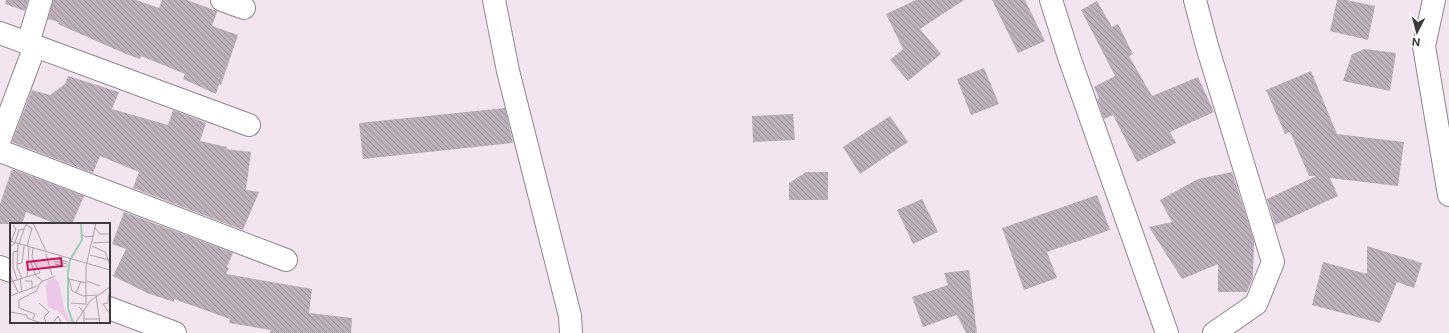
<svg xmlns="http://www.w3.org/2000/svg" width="1449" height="333" font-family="'Public Sans',sans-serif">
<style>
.building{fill:url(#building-back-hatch)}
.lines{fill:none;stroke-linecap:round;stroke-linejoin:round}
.minor-casing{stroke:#90848f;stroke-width:24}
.minor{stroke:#fff;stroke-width:22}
.inset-river{fill:none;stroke:#9ecdb7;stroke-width:2}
.inset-road{fill:none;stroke:#aaa1a9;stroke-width:1}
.view{fill:#c2185b;fill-opacity:0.15;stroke:#c2185b;stroke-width:2}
.inset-edge{fill:none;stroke:#3f3a3e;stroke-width:2}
</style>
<defs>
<pattern id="building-back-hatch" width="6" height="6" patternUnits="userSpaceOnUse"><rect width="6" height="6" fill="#bcb0ba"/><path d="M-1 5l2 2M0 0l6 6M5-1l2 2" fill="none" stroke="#9a9099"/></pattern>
</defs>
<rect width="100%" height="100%" fill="#f2e5f0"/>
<g class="building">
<path d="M 6,0 L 28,0 L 25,11 L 5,4 Z"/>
<path d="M 53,0 L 136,0 L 159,8 L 162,0 L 187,0 L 217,11 L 217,12 L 212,26 L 238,35 L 221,85 L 219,84 L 216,94 L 183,79 L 185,74 L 141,56 L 140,59 L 126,54 L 58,24 L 59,22 L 48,19 Z"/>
<path d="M 916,0 L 964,0 L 920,29 L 941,54 L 908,81 L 890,60 L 903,49 L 886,14 Z"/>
<path d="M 992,0 L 1025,0 L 1045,41 L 1018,53 Z"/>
<path d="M 1337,0 L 1346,0 L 1375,6 L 1368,40 L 1330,31 Z"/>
<path d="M 1097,1 L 1112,27 L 1118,24 L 1133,54 L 1129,56 L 1152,96 L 1198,77 L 1214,112 L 1170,132 L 1176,143 L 1137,162 L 1113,115 L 1104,119 L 1097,99 L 1099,98 L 1094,87 L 1115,76 L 1081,10 Z"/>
<path d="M 1365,49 L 1396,53 L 1390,91 L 1343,81 L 1352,54 Z"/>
<path d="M 984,68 L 999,104 L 971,115 L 957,79 Z"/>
<path d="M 1311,71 L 1337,134 L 1404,142 L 1398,186 L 1330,178 L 1338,196 L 1275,225 L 1267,199 L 1316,176 L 1309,176 L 1290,132 L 1285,134 L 1266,90 Z"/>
<path d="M 68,76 L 119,92 L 112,109 L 168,125 L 173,110 L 206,123 L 200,141 L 227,147 L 226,149 L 251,152 L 246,190 L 259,192 L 243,230 L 133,188 L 139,172 L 100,156 L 93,173 L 12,142 L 32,90 L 50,95 L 65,84 Z"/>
<path d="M 505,108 L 513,143 L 363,159 L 359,123 Z"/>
<path d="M 793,114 L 795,140 L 753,142 L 752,116 Z"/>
<path d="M 890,116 L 908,142 L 860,174 L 843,147 Z"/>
<path d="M 12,169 L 84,196 L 72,224 L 56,224 L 26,212 L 22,224 L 0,224 L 0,204 Z"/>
<path d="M 806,172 L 828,172 L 828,200 L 789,200 L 789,183 Z"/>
<path d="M 1232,172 L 1254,241 L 1253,277 L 1247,292 L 1218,292 L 1218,264 L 1182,279 L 1149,227 L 1172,222 L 1160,200 L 1198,179 Z"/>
<path d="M 1097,195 L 1110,230 L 1047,252 L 1057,278 L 1024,290 L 1002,228 Z"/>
<path d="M 922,199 L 938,232 L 913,244 L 897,210 Z"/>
<path d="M 124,212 L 233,253 L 227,267 L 229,268 L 226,274 L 312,289 L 309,313 L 352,318 L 351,333 L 270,333 L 271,330 L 229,323 L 230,319 L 174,299 L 174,302 L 147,293 L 113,276 L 126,249 L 112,244 Z"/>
<path d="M 1367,246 L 1422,263 L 1414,288 L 1397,282 L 1380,323 L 1312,305 L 1323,262 L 1367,274 Z"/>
<path d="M 969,270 L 977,333 L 966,333 L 957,315 L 923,327 L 912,297 L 948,285 L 944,273 Z"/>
</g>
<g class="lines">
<defs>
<g id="minor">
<path d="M 222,0 L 244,8"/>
<path d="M 494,0 L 508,71 L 570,316 L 571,333"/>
<path d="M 1051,0 L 1069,57 L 1167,333"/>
<path d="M 1195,0 L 1207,46 L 1273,262 L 1256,304 L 1214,333"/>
<path d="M 1434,0 L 1424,46 L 1449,195"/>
<path d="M 0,33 L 249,125"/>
<path d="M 28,43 L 41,0"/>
<path d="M 0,139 L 35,46"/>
<path d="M 0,151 L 286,260"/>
<path d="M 0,267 L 11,271"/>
<path d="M 109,308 L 175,333"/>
</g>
</defs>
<use href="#minor" class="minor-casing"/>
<use href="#minor" class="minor"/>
</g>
<g transform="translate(10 223)">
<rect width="100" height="100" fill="#f2e5f0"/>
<path d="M 45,55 L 49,60 L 55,88 L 62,100 L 58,100 L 50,89 L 38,84 L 36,64 L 38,57 Z" fill="#ebc8e8"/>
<path class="inset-river" d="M 63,100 L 58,85 L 58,49 L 60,37 L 72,17 L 71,0"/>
<path class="inset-road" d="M 23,0 L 36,28M 16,2 L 22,5 L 17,23M 85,5 L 90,11 L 100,11M 72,11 L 75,14 L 84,13M 0,18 L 100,47M 1,19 L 6,6 L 3,2M 83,20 L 100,19M 8,21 L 7,44 L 12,55M 9,21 L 14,6M 82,23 L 95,29 L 100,42M 0,24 L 5,20 L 9,7 L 14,6 L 17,0M 36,31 L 42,52M 80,32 L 99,37M 43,35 L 58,39M 23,37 L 21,40 L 26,53 L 33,58M 44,38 L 57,41M 7,41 L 12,40 L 14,23M 45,41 L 57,44M 0,52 L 8,69M 17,54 L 19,24M 10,55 L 12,68M 7,56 L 3,44 L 3,29 L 8,28M 15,58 L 22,58 L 22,66M 77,58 L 90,63M 0,59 L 30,50 L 22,34 L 23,25M 76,60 L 59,56 L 62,68 L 73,73 L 87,72M 66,70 L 71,58M 99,70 L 98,80 L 93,81 L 100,91M 0,73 L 27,63M 86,73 L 90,100M 29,80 L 39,89 L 34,94 L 36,100M 61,80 L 75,81M 76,82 L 76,43 L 86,0M 69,84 L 74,89 L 74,100M 0,89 L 17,92 L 17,95 L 31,100M 23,96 L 25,91 L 9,85 L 9,77 L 26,68 L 31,59 L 45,53M 75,96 L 89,96M 66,99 L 80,78 L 100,64M 43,100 L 48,93 L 51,100"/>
<path class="view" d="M 51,35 L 52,43 L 18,47 L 17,39 Z"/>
<rect width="100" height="100" class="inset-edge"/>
</g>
<g transform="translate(1417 32) rotate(186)" stroke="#ffffff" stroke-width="3" paint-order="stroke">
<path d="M0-3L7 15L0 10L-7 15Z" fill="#3f3a3e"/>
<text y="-6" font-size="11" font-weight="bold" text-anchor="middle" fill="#3f3a3e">N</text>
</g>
</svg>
